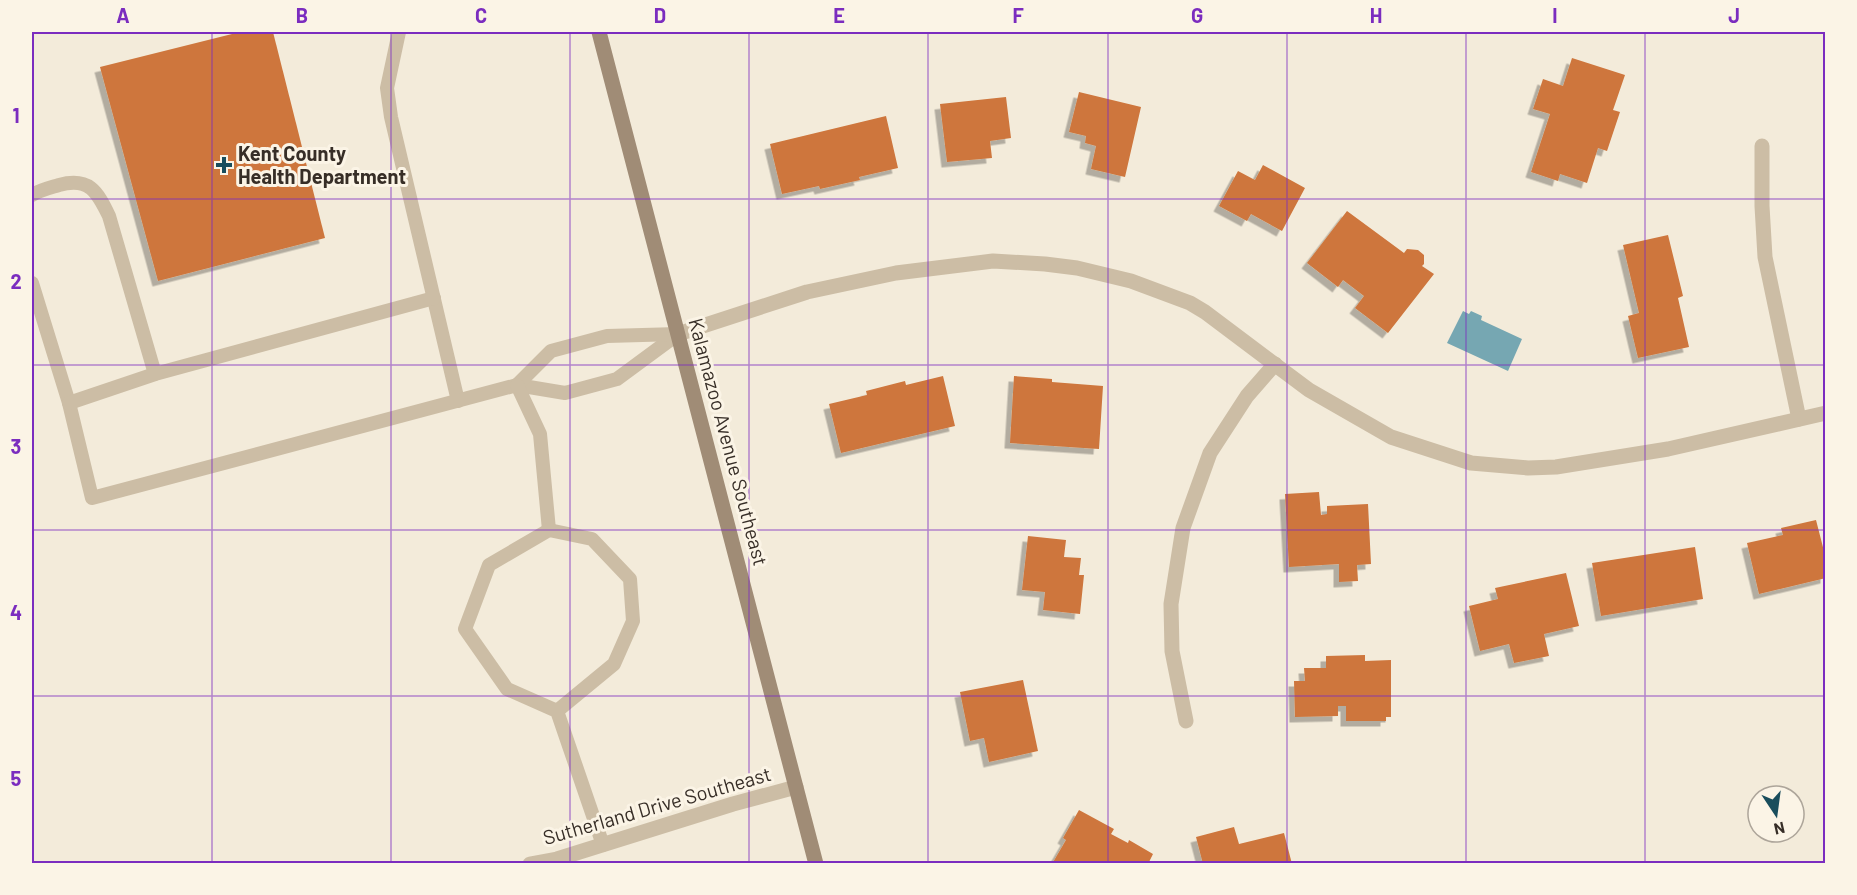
<svg xmlns="http://www.w3.org/2000/svg" width="1857" height="895" font-family="Barlow,sans-serif">
<style>
.water{fill:#76a7b2}
.building{fill:#ce763c;filter:url(#shadow)}
.lines{fill:none;stroke-linecap:round;stroke-linejoin:round}
.lane{stroke:#ccbda5;stroke-width:14}
.street{stroke:#ccbda5;stroke-width:15}
.secondary{stroke:#a08c76;stroke-width:15}
.grid{fill:none;stroke:#7b2cbf;stroke-width:1.5;stroke-opacity:0.55}
.poi-dot{fill:#194d5c;stroke:#fbf4e6;stroke-width:2}
.labels{text-anchor:middle;stroke-width:6;stroke-linejoin:round;paint-order:stroke}
.poi-label{font-size:20px;font-weight:bold;fill:#372e27;stroke:#fbf4e6;text-anchor:start}
.street-label{font-size:20px;fill:#372e27;stroke:#fbf4e6}
.neatline{fill:none;stroke:#7b2cbf;stroke-width:2}
.grid-label{font-size:20px;text-anchor:middle;font-weight:bold;fill:#7b2cbf}
</style>
<defs>
<filter id="shadow"><feDropShadow dx="-5.5" dy="5.5" stdDeviation="0" flood-color="#0004"/></filter>
</defs>
<rect width="100%" height="100%" fill="#f3ebda"/>
<path class="water" d="M 1463,311 L 1469,314 L 1471,311 L 1482,316 L 1481,320 L 1522,339 L 1508,371 L 1447,343 Z"/>
<g class="building">
<path d="M 240,32 L 273,32 L 325,238 L 158,281 L 100,67 Z"/>
<path d="M 1572,58 L 1625,75 L 1613,110 L 1620,112 L 1607,151 L 1598,148 L 1587,183 L 1560,174 L 1558,181 L 1531,172 L 1550,114 L 1533,109 L 1543,79 L 1563,86 Z"/>
<path d="M 1079,92 L 1141,107 L 1125,177 L 1091,169 L 1096,146 L 1085,143 L 1086,136 L 1069,132 Z"/>
<path d="M 1006,97 L 1011,138 L 990,141 L 992,158 L 947,162 L 940,104 Z"/>
<path d="M 886,116 L 898,168 L 859,177 L 860,180 L 820,189 L 819,186 L 782,194 L 770,144 Z"/>
<path d="M 1263,165 L 1305,188 L 1282,231 L 1251,214 L 1247,221 L 1219,206 L 1238,171 L 1255,180 Z"/>
<path d="M 1347,211 L 1404,253 L 1407,249 L 1418,250 L 1424,255 L 1424,264 L 1422,266 L 1434,274 L 1388,333 L 1355,308 L 1364,296 L 1343,280 L 1338,287 L 1307,263 Z"/>
<path d="M 1668,235 L 1683,296 L 1678,298 L 1689,347 L 1638,358 L 1628,316 L 1639,313 L 1623,245 Z"/>
<path d="M 943,376 L 955,426 L 841,453 L 829,404 L 867,395 L 866,391 L 905,381 L 906,385 Z"/>
<path d="M 1014,376 L 1052,379 L 1052,382 L 1103,386 L 1099,449 L 1010,443 Z"/>
<path d="M 1319,492 L 1321,515 L 1327,514 L 1327,506 L 1368,504 L 1371,564 L 1357,565 L 1358,581 L 1339,582 L 1339,564 L 1289,567 L 1285,494 Z"/>
<path d="M 1816,520 L 1826,559 L 1826,578 L 1759,594 L 1747,543 L 1783,535 L 1781,528 Z"/>
<path d="M 1028,536 L 1066,540 L 1064,557 L 1081,558 L 1079,575 L 1084,575 L 1080,614 L 1043,610 L 1045,592 L 1022,590 Z"/>
<path d="M 1695,547 L 1703,599 L 1601,616 L 1592,563 Z"/>
<path d="M 1566,573 L 1579,626 L 1544,634 L 1549,656 L 1514,663 L 1509,644 L 1480,651 L 1469,606 L 1498,599 L 1495,588 Z"/>
<path d="M 1365,655 L 1365,661 L 1391,660 L 1391,717 L 1386,717 L 1386,721 L 1346,721 L 1346,706 L 1338,706 L 1338,716 L 1295,717 L 1294,681 L 1305,681 L 1304,668 L 1326,668 L 1326,656 Z"/>
<path d="M 1023,680 L 1038,751 L 989,762 L 984,738 L 970,741 L 960,692 Z"/>
<path d="M 1079,810 L 1114,829 L 1111,834 L 1128,843 L 1129,840 L 1153,854 L 1148,864 L 1052,864 L 1066,840 L 1063,838 Z"/>
<path d="M 1234,827 L 1239,844 L 1284,833 L 1292,864 L 1203,864 L 1196,837 Z"/>
</g>
<g class="lines">
<g class="lane">
<path d="M 399,32 L 387,88 L 391,117 L 458,401"/>
<path d="M 32,195 C 40,190 49,188 59,185 C 89,177 97,191 109,216 L 155,374"/>
<path d="M 32,283 L 69,403 L 92,498 L 517,385 L 565,393 L 617,379 L 678,334"/>
<path d="M 517,385 L 551,351 L 607,336 L 678,334"/>
<path d="M 517,385 L 540,434 L 549,530"/>
<path d="M 69,403 L 155,374 L 434,298"/>
<path d="M 557,711 L 507,689 L 465,629 L 489,565 L 549,530 L 592,539 L 630,579 L 633,621 L 614,664 L 557,711 L 603,845"/>
</g>
<g class="street">
<path d="M 1762,146 L 1762,206 L 1765,257 L 1799,419"/>
<path d="M 678,334 L 807,292 L 896,273 L 993,261 L 1045,264 L 1077,268 L 1131,281 L 1190,303 L 1205,312 L 1309,390 L 1391,437 L 1471,463 L 1528,468 L 1556,467 L 1668,449 L 1826,413"/>
<path d="M 1186,721 L 1172,651 L 1171,604 L 1183,528 L 1210,453 L 1247,396 L 1275,364"/>
<path d="M 530,864 L 557,859 L 733,804 L 796,787"/>
</g>
<path class="secondary" d="M 599,32 L 816,864"/>
</g>
<path class="grid" d="M 212,32 L 212,864M 391,32 L 391,864M 570,32 L 570,864M 749,32 L 749,864M 928,32 L 928,864M 1108,32 L 1108,864M 1287,32 L 1287,864M 1466,32 L 1466,864M 1645,32 L 1645,864M 32,199 L 1826,199M 32,365 L 1826,365M 32,530 L 1826,530M 32,696 L 1826,696"/>
<path class="poi-dot" d="M221 156h6v6h6v6h-6v6h-6v-6h-6v-6h6z"/>
<g class="labels">
<g class="poi-label">
<text x="238" y="161">Kent County<tspan x="238" dy="23">Health Department</tspan></text>
</g>
<g class="street-label">
<text transform="translate(728 442) rotate(75)" y="7">Kalamazoo Avenue Southeast</text>
<text transform="translate(657 806) rotate(-16)" y="7">Sutherland Drive Southeast</text>
</g>
</g>
<rect width="1857" height="895" fill="none" stroke="#fbf4e6" stroke-width="66"/>
<g transform="translate(1776 814) rotate(167)"><circle r="28" fill="#fbf4e6" stroke="#ada59a" stroke-width="1.5"/>
<path d="M0-4.5L10 22L0 15L-10 22Z" fill="#194d5c"/>
<text y="-9" font-size="16" font-weight="bold" text-anchor="middle" fill="#372e27">N</text>
</g>
<rect x="33" y="33" width="1791" height="829" class="neatline"/>
<g class="grid-label">
<text x="123" y="23">A</text>
<text x="302" y="23">B</text>
<text x="481" y="23">C</text>
<text x="660" y="23">D</text>
<text x="839" y="23">E</text>
<text x="1018" y="23">F</text>
<text x="1197" y="23">G</text>
<text x="1376" y="23">H</text>
<text x="1555" y="23">I</text>
<text x="1734" y="23">J</text>
<text x="16" y="123">1</text>
<text x="16" y="289">2</text>
<text x="16" y="454">3</text>
<text x="16" y="620">4</text>
<text x="16" y="786">5</text>
</g>
</svg>
